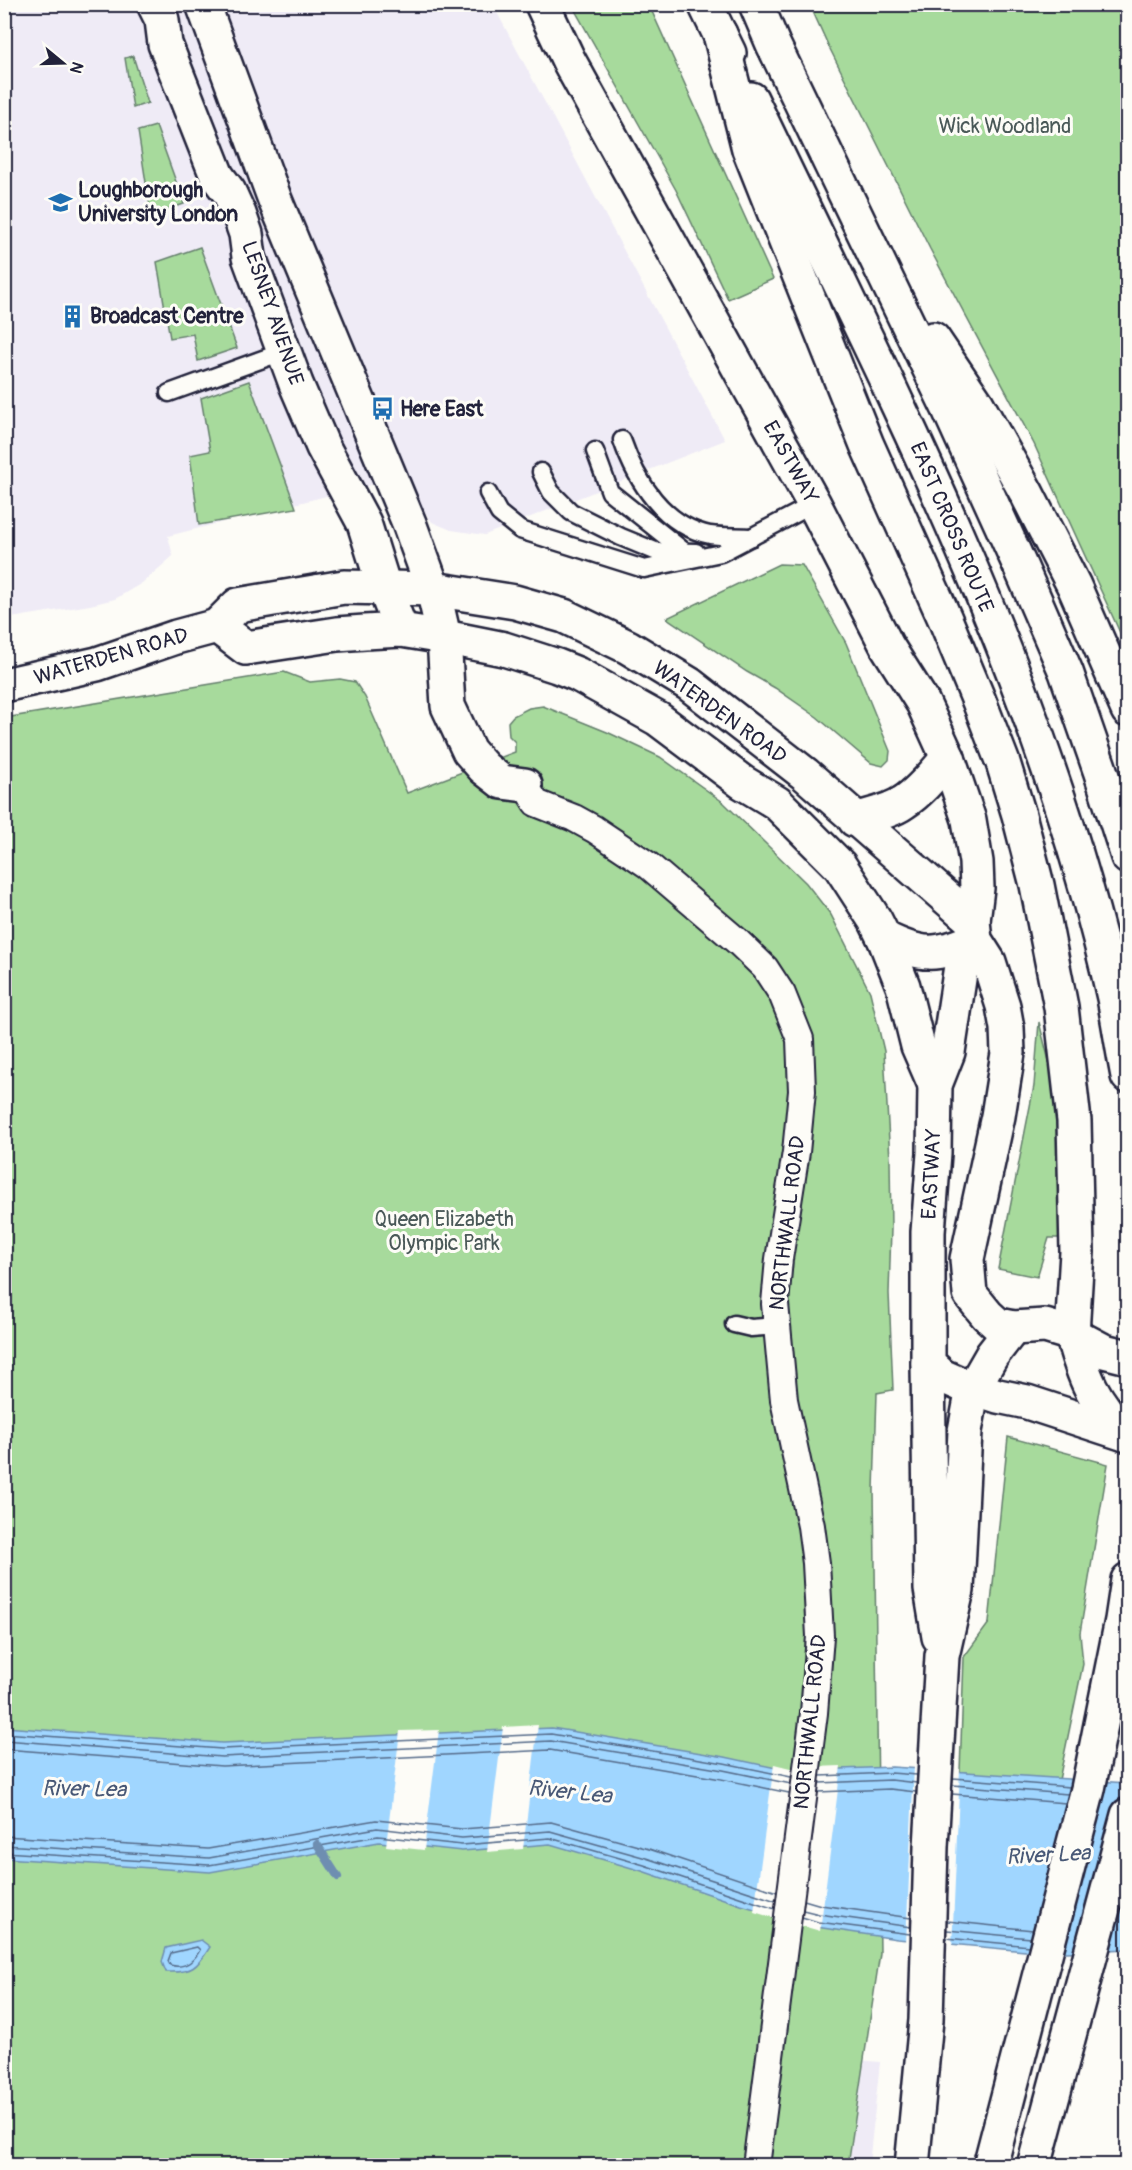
<svg xmlns="http://www.w3.org/2000/svg" width="1132" height="2170" font-family="Pangolin,sans-serif">
<style>
.built{fill:#efebf6}
.green{fill:#a7da9c;stroke:#647e6c;stroke-width:1.5}
.water{fill:#a0d6ff;stroke:#6e8eb1;stroke-width:1.5}
.pier{fill:#fdfcf7}
.lines{fill:none;stroke-linecap:round;stroke-linejoin:round}
.shore{stroke:#546a89;stroke-width:1.5}
.stream{stroke:#6e8eb1;stroke-width:8}
.service-casing{stroke:#22223b;stroke-width:21}
.pedestrian-casing{stroke:#22223b;stroke-width:30}
.minor-casing{stroke:#22223b;stroke-width:38}
.tertiary-casing{stroke:#22223b;stroke-width:38}
.primary-casing{stroke:#22223b;stroke-width:38}
.trunk-casing{stroke:#22223b;stroke-width:38}
.service{stroke:#fdfcf7;stroke-width:16}
.pedestrian{stroke:#fdfcf7;stroke-width:26}
.minor{stroke:#fdfcf7;stroke-width:33}
.tertiary{stroke:#fdfcf7;stroke-width:33}
.primary{stroke:#fdfcf7;stroke-width:33}
.trunk{stroke:#fdfcf7;stroke-width:33}
.labels{text-anchor:middle;stroke-width:6;stroke-linejoin:round;paint-order:stroke}
.park-label{font-size:21px;fill:#4a5958;stroke:#fdfcf7}
.poi-label{font-size:21px;font-weight:bold;fill:#22223b;stroke:#fdfcf7;text-anchor:start}
.street-label{font-size:21px;fill:#22223b;stroke:#fdfcf7}
.water-label{font-size:22px;font-style:italic;fill:#485876;stroke:#fdfcf7}
</style>
<rect width="100%" height="100%" fill="#fdfcf7"/>
<filter id="ink" filterUnits="userSpaceOnUse"><feTurbulence type="fractalNoise" baseFrequency=".0167" numOctaves="2"/><feDisplacementMap in="SourceGraphic" scale="12" xChannelSelector="R" yChannelSelector="G"/><feConvolveMatrix kernelMatrix="1 2 1 2 8 2 1 2 1" color-interpolation-filters="sRGB"/></filter>
<g filter="url(#ink)">
<g class="built">
<path d="M 5,5 L 493,5 L 725,440 L 485,535 L 451,530 L 432,522 L 402,477 L 168,536 L 173,556 L 142,583 L 115,599 L 90,605 L 5,619 Z"/>
<path d="M 833,2058 L 880,2062 L 869,2165 L 792,2166 Z"/>
</g>
<g class="green">
<path d="M 572,5 L 649,5 L 773,279 L 728,299 L 676,190 Z"/>
<path d="M 810,5 L 1127,5 L 1127,648 L 1034,444 L 930,249 L 828,45 Z"/>
<path d="M 133,56 L 148,103 L 133,108 L 125,58 Z"/>
<path d="M 156,126 L 184,204 L 151,215 L 138,131 Z"/>
<path d="M 200,247 L 237,348 L 198,361 L 193,334 L 170,338 L 157,262 Z"/>
<path d="M 249,381 L 296,508 L 199,525 L 190,455 L 210,451 L 201,398 Z"/>
<path d="M 779,564 L 802,565 L 846,643 L 890,751 L 889,760 L 883,766 L 871,763 L 817,717 L 775,688 L 747,672 L 667,618 Z"/>
<path d="M 284,672 L 310,682 L 340,679 L 355,682 L 365,697 L 407,793 L 515,752 L 515,742 L 509,736 L 508,722 L 513,716 L 529,708 L 543,706 L 607,732 L 660,757 L 723,802 L 806,883 L 831,915 L 870,992 L 884,1051 L 890,1160 L 891,1229 L 889,1293 L 893,1390 L 877,1393 L 874,1490 L 880,1953 L 848,2165 L 5,2166 L 5,718 Z"/>
<path d="M 1039,1022 L 1058,1096 L 1060,1238 L 1049,1238 L 1037,1277 L 998,1269 L 1034,1086 Z"/>
<path d="M 1008,1437 L 1108,1464 L 1080,1633 L 1083,1664 L 1059,1780 L 960,1772 L 964,1657 L 989,1623 Z"/>
</g>
<g class="water">
<path d="M 4,1727 L 222,1743 L 552,1728 L 725,1757 L 790,1771 L 892,1767 L 1127,1783 L 1127,1949 L 1046,1953 L 897,1939 L 816,1927 L 741,1905 L 642,1871 L 550,1844 L 462,1851 L 379,1842 L 210,1872 L 5,1858 Z"/>
<path d="M 201,1940 L 210,1947 C 197,1968 192,1973 166,1972 L 162,1962 L 166,1948 Z"/>
</g>
<g class="pier">
<path d="M 538,1725 L 523,1849 L 487,1852 L 503,1727 Z"/>
<path d="M 439,1730 L 424,1850 L 386,1846 L 400,1731 Z"/>
<path d="M 774,1764 L 790,1768 L 841,1766 L 820,1931 L 754,1912 Z"/>
<path d="M 914,1766 L 960,1769 L 952,1947 L 906,1943 Z"/>
</g>
<g class="lines">
<g class="shore">
<path d="M 4,1733 L 222,1749 L 551,1734 L 724,1763 L 791,1777"/>
<path d="M 4,1740 L 222,1757 L 551,1741 L 723,1770 L 791,1784"/>
<path d="M 4,1749 L 222,1766 L 550,1750 L 721,1779 L 789,1793"/>
<path d="M 820,1776 L 891,1773 L 917,1775"/>
<path d="M 953,1778 L 1070,1787"/>
<path d="M 819,1783 L 891,1780 L 917,1783"/>
<path d="M 953,1785 L 1068,1794"/>
<path d="M 818,1792 L 890,1789 L 916,1792"/>
<path d="M 952,1794 L 1066,1803"/>
<path d="M 4,1836 L 208,1849 L 376,1820 L 462,1829 L 551,1822 L 649,1849 L 777,1892"/>
<path d="M 4,1845 L 209,1858 L 377,1828 L 462,1838 L 550,1831 L 646,1858 L 776,1901"/>
<path d="M 4,1852 L 209,1865 L 378,1836 L 462,1845 L 550,1838 L 644,1865 L 775,1909"/>
<path d="M 804,1900 L 821,1905 L 911,1918"/>
<path d="M 803,1910 L 819,1914 L 911,1927"/>
<path d="M 802,1917 L 818,1922 L 910,1934"/>
<path d="M 947,1921 L 1033,1930"/>
<path d="M 947,1930 L 1031,1938"/>
<path d="M 946,1938 L 1029,1946"/>
<path d="M 197,1947 L 200,1950 C 193,1963 184,1969 170,1965 L 168,1961 L 171,1953 Z"/>
</g>
<path class="stream" d="M 317,1844 L 338,1877"/>
<defs>
<g id="service">
<path d="M 169,393 L 285,351"/>
<path d="M 622,440 C 636,481 664,526 710,535 C 723,537 738,536 752,537"/>
<path d="M 595,451 L 610,492 L 685,552"/>
<path d="M 541,472 L 551,492 L 571,512 L 621,537 L 655,551 L 696,552"/>
<path d="M 488,493 L 499,513 L 520,530 L 644,569 L 721,553 L 814,504"/>
<path d="M 734,1324 L 751,1328 L 777,1326"/>
</g>
<path id="pedestrian" d="M 525,785 L 536,803 L 574,818 L 594,829 L 648,865 L 737,941 L 765,968 L 782,994 L 800,1039 L 802,1091 L 796,1152 L 779,1259 L 775,1304 L 784,1400 L 811,1526 L 816,1563 L 820,1636 L 814,1713 L 756,2166"/>
<g id="minor">
<path d="M 154,4 L 162,20 L 165,44 L 217,176 L 229,192 L 239,214 L 246,234 L 249,257 L 296,384 L 323,447 L 364,523 L 384,587 L 401,630"/>
<path d="M 203,4 L 275,200 L 409,523 L 433,589 L 444,637 L 448,706 L 469,751 L 484,768 L 502,782 L 525,785"/>
</g>
<g id="tertiary">
<path d="M 217,626 L 246,648 L 337,634 L 365,632 L 401,630 L 444,637 L 504,649 L 557,666 L 577,674 L 658,719 L 742,782 L 777,803 L 840,866 L 875,920 L 884,938 L 903,986 L 918,1046 L 935,1085"/>
<path d="M 4,685 L 97,664 L 176,637 L 217,626 L 238,605 L 344,587 L 433,589 L 515,602 L 564,616 L 628,647 L 689,684 L 805,774 L 973,921"/>
<path d="M 855,820 C 871,815 890,812 904,802 C 921,791 935,773 948,758"/>
<path d="M 884,938 C 922,957 936,956 975,940"/>
</g>
<g id="primary">
<path d="M 542,4 L 569,61 L 814,504 L 887,646 L 923,703 L 948,758 L 969,820 L 976,862 L 977,888 L 973,921 L 975,940 L 989,962 L 1003,1006 L 1007,1028 L 1008,1053 L 998,1116 L 967,1259 L 970,1294 L 987,1315 L 998,1325 L 1013,1328 L 1045,1326 L 1072,1334 L 1104,1351 L 1128,1357"/>
<path d="M 975,940 L 961,966 L 948,1052 L 935,1085 L 934,1153 L 928,1232 L 928,1363 L 942,1376 L 958,1383 L 998,1396 L 1027,1402 L 1128,1435"/>
<path d="M 1072,1334 C 1084,1379 1093,1400 1125,1434"/>
<path d="M 973,1388 L 992,1355 L 1013,1328"/>
</g>
<g id="trunk">
<path d="M 705,4 L 729,53"/>
<path d="M 756,4 L 773,44 L 948,407 L 1021,568 L 1066,672 L 1100,770 L 1128,857"/>
<path d="M 720,34 L 749,149 L 867,445 L 945,619 L 979,701 L 1003,763 L 1019,815 L 1037,885 L 1061,1007 L 1074,1121 L 1077,1252 L 1072,1334"/>
<path d="M 751,99 C 890,390 1044,681 1114,998 C 1119,1024 1123,1051 1128,1076"/>
<path d="M 933,339 L 977,404 L 1026,492 L 1074,586 L 1128,710"/>
<path d="M 928,1363 L 931,1589 L 939,1637"/>
<path d="M 912,2166 L 926,2020 L 931,1847 L 942,1656 L 957,1590 L 965,1431 L 973,1388"/>
<path d="M 990,2166 L 1088,1789 L 1122,1620 L 1128,1580"/>
<path d="M 1034,2166 L 1128,1815"/>
</g>
</defs>
<use href="#service" class="service-casing"/>
<use href="#pedestrian" class="pedestrian-casing"/>
<use href="#minor" class="minor-casing"/>
<use href="#tertiary" class="tertiary-casing"/>
<use href="#primary" class="primary-casing"/>
<use href="#trunk" class="trunk-casing"/>
<use href="#service" class="service"/>
<use href="#pedestrian" class="pedestrian"/>
<use href="#minor" class="minor"/>
<use href="#tertiary" class="tertiary"/>
<use href="#primary" class="primary"/>
<use href="#trunk" class="trunk"/>
</g>
</g>
<defs>
<symbol id="university-bare" viewBox="-9 -9 18 18"><path d="M0-5L7-2L0 1L-7-2ZM-4 1L0 2.5L4 1V4Q0 6-4 4Z" fill="#1f6fb2" stroke="#fdfcf7" stroke-width="2.5" paint-order="stroke"/></symbol>
<symbol id="building-bare" viewBox="-9 -9 18 18"><path d="M-4-6H4V6H1V3H-1V6H-4ZM-2.5-4.3h1.7v1.8h-1.7ZM.8-4.3h1.7v1.8H.8ZM-2.5-1h1.7V.8h-1.7ZM.8-1h1.7V.8H.8Z" fill="#1f6fb2" stroke="#fdfcf7" stroke-width="2.5" paint-order="stroke"/></symbol>
<symbol id="bus-bare" viewBox="-9 -9 18 18"><path d="M-5-6H5V4H4V6H2V4H-2V6H-4V4H-5ZM-3.5-4V0h7V-4ZM-3.5 1.2v1.5H-2V1.2ZM2 1.2v1.5H3.5V1.2Z" fill="#1f6fb2" stroke="#fdfcf7" stroke-width="2.5" paint-order="stroke"/></symbol>
</defs>
<g fill-rule="evenodd">
<use href="#university-bare" x="44" y="186" width="33" height="33"/>
<use href="#building-bare" x="56" y="300" width="33" height="33"/>
<use href="#bus-bare" x="366" y="392" width="33" height="33"/>
</g>
<g class="labels">
<g class="park-label">
<text x="1005" y="133">Wick Woodland</text>
<text x="444" y="1226">Queen Elizabeth<tspan x="444" dy="24">Olympic Park</tspan></text>
</g>
<g class="poi-label">
<text x="78" y="197">Loughborough<tspan x="78" dy="24">University London</tspan></text>
<text x="90" y="323">Broadcast Centre</text>
<text x="400" y="416">Here East</text>
</g>
<g class="street-label">
<text transform="translate(273 313) rotate(71)" y="7">LESNEY AVENUE</text>
<text transform="translate(791 462) rotate(61)" y="7">EASTWAY</text>
<text transform="translate(952 527) rotate(67)" y="7">EAST CROSS ROUTE</text>
<text transform="translate(111 656) rotate(-16)" y="7">WATERDEN ROAD</text>
<text transform="translate(720 712) rotate(36)" y="7">WATERDEN ROAD</text>
<text transform="translate(931 1174) rotate(-87)" y="7">EASTWAY</text>
<text transform="translate(787 1223) rotate(-83)" y="7">NORTHWALL ROAD</text>
<text transform="translate(810 1722) rotate(-84)" y="7">NORTHWALL ROAD</text>
</g>
<g class="water-label">
<text transform="translate(84 1788) rotate(1)" y="8">River Lea</text>
<text transform="translate(570 1791) rotate(6)" y="8">River Lea</text>
<text transform="translate(1048 1854) rotate(-3)" y="8">River Lea</text>
</g>
</g>
<rect width="1132" height="2170" fill="none" stroke="#fdfcf7" stroke-width="24"/>
<rect x="12" y="12" width="1108" height="2146" fill="none" stroke="#22223b" stroke-width="2" filter="url(#ink)"/>
<g transform="translate(63 63) rotate(109)" stroke="#fdfcf7" stroke-width="4.5" paint-order="stroke">
<path d="M0-4.5L10 22L0 15L-10 22Z" fill="#22223b"/>
<text y="-9" font-size="16" font-weight="bold" text-anchor="middle" fill="#22223b">N</text>
</g>
</svg>
